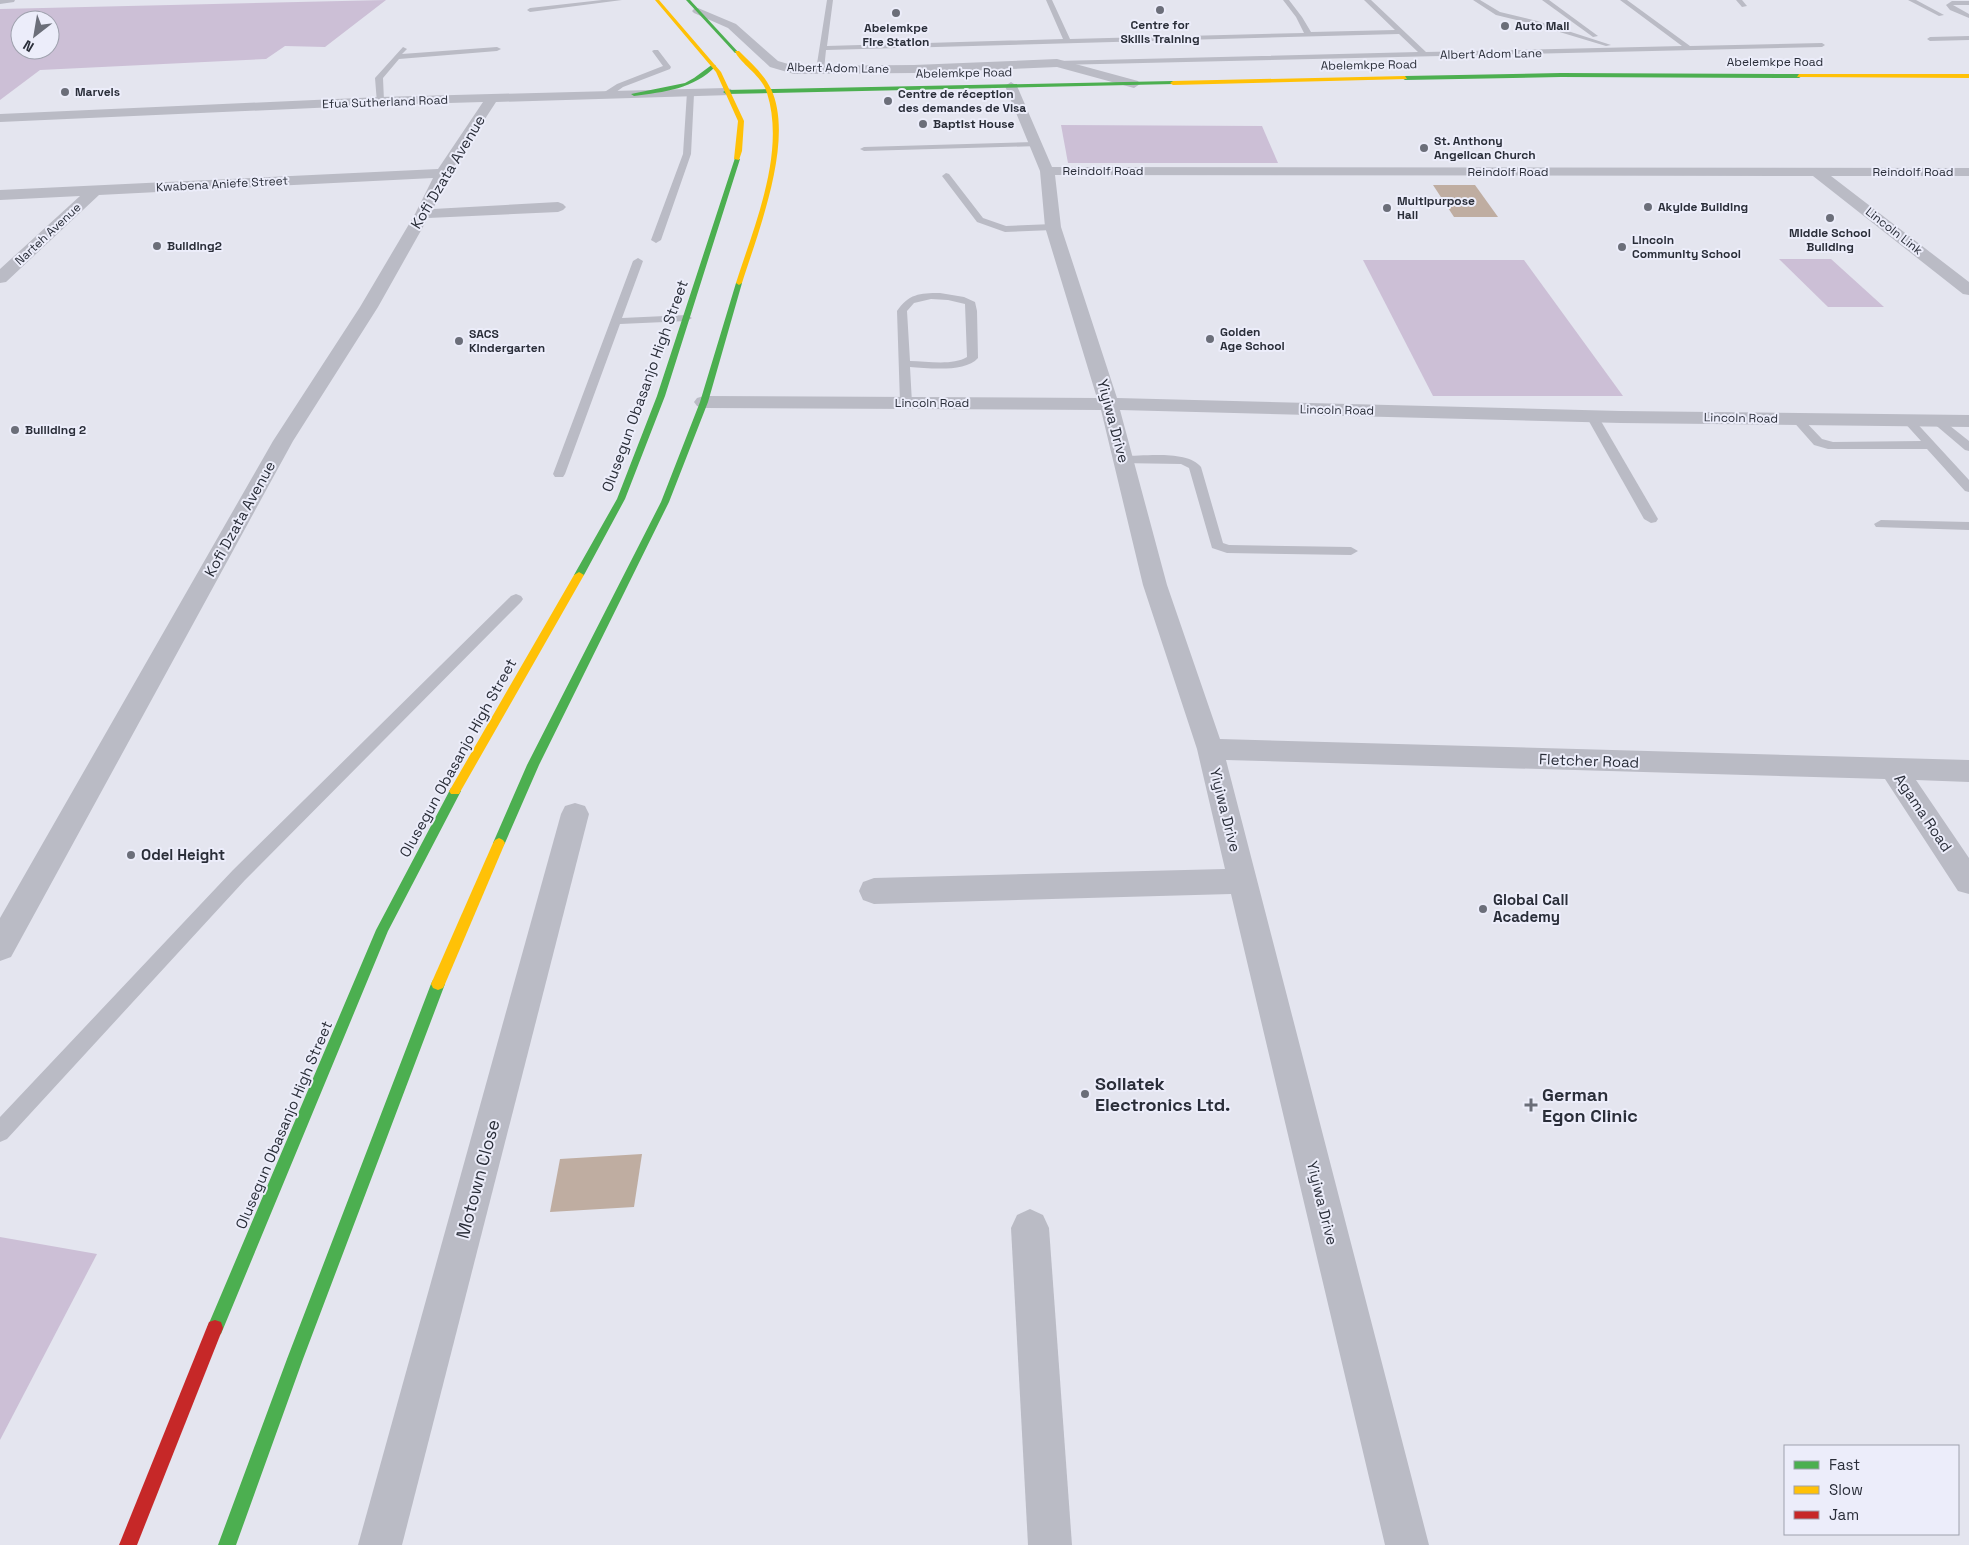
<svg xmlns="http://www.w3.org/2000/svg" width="1969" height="1545" font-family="'Space Grotesk',sans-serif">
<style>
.green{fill:#ccbfd6;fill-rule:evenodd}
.water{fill:#bfada1}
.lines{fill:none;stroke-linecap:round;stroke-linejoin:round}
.lane{fill:#babbc5;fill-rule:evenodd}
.street{fill:#babbc5;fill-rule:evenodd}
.fast{fill:#4caf50;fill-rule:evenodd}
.slow{fill:#ffc107;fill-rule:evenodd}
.jam{fill:#c62828;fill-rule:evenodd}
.poi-dot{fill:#6b6e79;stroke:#ecedfa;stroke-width:2}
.labels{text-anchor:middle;stroke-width:4;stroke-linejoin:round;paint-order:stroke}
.far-poi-label{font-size:12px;font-weight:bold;fill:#2a2e39;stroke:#ecedfa;text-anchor:start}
.far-street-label{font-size:12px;fill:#2a2e39;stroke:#ecedfa}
.street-label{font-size:15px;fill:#2a2e39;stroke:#ecedfa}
.poi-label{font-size:15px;font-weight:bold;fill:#2a2e39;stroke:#ecedfa;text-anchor:start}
.near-poi-label{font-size:18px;font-weight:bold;fill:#2a2e39;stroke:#ecedfa;text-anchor:start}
.near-street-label{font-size:18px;fill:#2a2e39;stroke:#ecedfa}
</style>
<rect width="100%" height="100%" fill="#e4e5ef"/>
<g class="green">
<path d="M 386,0 L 325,47 L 285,46 L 266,59 L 40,70 L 0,100 L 0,9 ZM 20,20 L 50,20 L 50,50 L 20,50 Z"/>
<path d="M 1061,125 L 1262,126 L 1278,163 L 1068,163 Z"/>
<path d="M 1779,259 L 1831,259 L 1884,307 L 1828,307 Z"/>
<path d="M 1363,260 L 1524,260 L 1623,396 L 1433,396 Z"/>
<path d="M 0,1237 L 97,1254 L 0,1440 Z"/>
</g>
<g class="water">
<path d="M 1433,185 L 1475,185 L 1498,217 L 1454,217 Z"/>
<path d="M 642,1154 L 634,1207 L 550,1212 L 560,1159 Z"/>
</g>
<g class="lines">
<g class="lane">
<path d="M 602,0 L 622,0 L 530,12 L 527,10 L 530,8 Z"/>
<path d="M 827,0 L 833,0 L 827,46 L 1063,39 L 1046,0 L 1052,0 L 1070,39 L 1304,33 L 1296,17 L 1283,0 L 1289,0 L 1302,17 L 1311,32 L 1395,30 L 1364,0 L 1371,0 L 1426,52 L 1682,46 L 1620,0 L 1627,0 L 1690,46 L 1822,43 L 1825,45 L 1822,47 L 1057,65 L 1053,63 L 1057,61 L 1418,52 L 1399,34 L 826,50 L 824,70 L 820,72 L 816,70 Z"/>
<path d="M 1473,0 L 1480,0 L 1500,12 L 1537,21 L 1611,45 L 1606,46 L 1533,24 L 1496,15 Z"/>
<path d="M 1542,0 L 1549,0 L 1598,36 L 1593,37 Z"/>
<path d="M 1736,0 L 1742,0 L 1747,6 L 1742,7 Z"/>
<path d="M 1908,0 L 1916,0 L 1944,15 L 1939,16 Z"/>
<path d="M 1952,1 L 1969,1 L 1969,5 L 1953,5 L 1969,14 L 1969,18 L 1950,10 L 1946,5 Z"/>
<path d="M 1969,36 L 1969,40 L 1930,41 L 1927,39 L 1930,37 Z"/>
<path d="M 403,47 L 407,49 L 402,54 L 497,47 L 501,49 L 497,51 L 399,59 L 383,78 L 384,101 L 377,103 L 375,78 Z"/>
<path d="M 654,50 L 658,50 L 671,67 L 670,69 L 623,87 L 609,97 L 603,97 L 603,93 L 617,84 L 663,66 L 652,51 Z"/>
<path d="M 687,92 L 694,94 L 691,154 L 661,240 L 656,243 L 651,240 L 683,154 Z"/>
<path d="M 1035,142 L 1038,142 L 1038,146 L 864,151 L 860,149 L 864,147 Z"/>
<path d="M 946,173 L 949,174 L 983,218 L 1006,226 L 1053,224 L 1058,227 L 1053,230 L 1005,232 L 977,222 L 942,176 Z"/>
<path d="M 638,258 L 643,261 L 622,318 L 687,315 L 692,318 L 687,321 L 620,324 L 565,474 L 563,477 L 555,477 L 553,474 L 633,261 Z"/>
<path d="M 940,293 L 964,297 L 975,302 L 977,311 L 978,358 C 965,373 928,368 910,367 L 912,403 L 910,405 L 902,405 L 900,403 L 897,311 C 909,294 919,293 940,293 ZM 931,299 L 948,300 L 965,304 L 967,357 C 952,366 927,361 910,361 L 907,311 L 914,303 Z"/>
<path d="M 1592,412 L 1598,416 L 1658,519 L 1656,522 L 1651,523 L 1644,519 L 1586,416 Z"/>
<path d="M 1797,415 L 1801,417 L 1822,439 L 1833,442 L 1921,441 L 1902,420 L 1908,416 L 1912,418 L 1969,480 L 1969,492 L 1965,491 L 1927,449 L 1828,449 L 1814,445 L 1791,419 Z"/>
<path d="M 1936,416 L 1940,418 L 1969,441 L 1969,451 L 1965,450 L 1932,422 L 1930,420 L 1932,418 Z"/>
<path d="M 1124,456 C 1144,456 1188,450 1201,467 L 1223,543 L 1229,545 L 1351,547 L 1358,551 L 1351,555 L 1227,553 L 1212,548 L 1189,468 L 1181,464 L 1120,463 L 1118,460 Z"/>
<path d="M 1881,520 L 1969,522 L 1969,530 L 1876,527 L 1874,524 Z"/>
<path d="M 516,594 L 521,596 L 523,599 L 521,602 L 245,880 L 7,1139 L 0,1142 L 0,1117 L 233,870 L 511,596 Z"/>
</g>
<g class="street">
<path d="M 0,0 L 15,0 L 14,2 L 0,4 Z"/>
<path d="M 698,8 L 736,24 L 778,61 L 795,66 L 914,65 L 1057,59 L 1138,81 L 1140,84 L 1134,88 L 1057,67 L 914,73 L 794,74 L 770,67 L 728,28 L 694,13 L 692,11 L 694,9 Z"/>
<path d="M 1011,82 L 1017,86 L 1052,167 L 1969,168 L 1969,176 L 1831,176 L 1969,282 L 1969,295 L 1963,294 L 1813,176 L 1055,175 L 1061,227 L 1117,398 L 1621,411 L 1969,415 L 1969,427 L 1621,423 L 1120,410 L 1167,585 L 1220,739 L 1969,760 L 1969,782 L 1916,780 L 1969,858 L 1969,894 L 1958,891 L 1885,779 L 1226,760 L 1429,1545 L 1385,1545 L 1231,894 L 874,904 L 863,900 L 859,891 L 863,882 L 874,878 L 1225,869 L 1197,749 L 1143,585 L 1101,410 L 704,408 L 697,406 L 694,402 L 697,398 L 704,396 L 1097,398 L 1045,227 L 1040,171 L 1005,86 Z"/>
<path d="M 726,88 L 731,89 L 732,92 L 731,95 L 496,102 L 450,173 L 433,209 L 558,202 L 563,204 L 566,207 L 563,210 L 558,212 L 428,218 L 378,307 L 293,441 L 11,957 L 0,961 L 0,918 L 273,441 L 360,307 L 415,214 L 433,178 L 99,195 L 6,282 L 0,283 L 0,269 L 80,196 L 0,200 L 0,190 L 438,169 L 483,102 L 380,105 L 0,122 L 0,114 L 380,97 Z"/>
<path d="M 575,803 L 585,806 L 589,814 L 402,1545 L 358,1545 L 561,814 L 565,806 Z"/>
<path d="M 1030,1209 L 1043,1215 L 1049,1228 L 1072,1545 L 1028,1545 L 1011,1228 L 1017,1215 Z"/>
</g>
<g class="fast">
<path d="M 686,0 L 690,0 L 739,53 L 735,53 Z"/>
<path d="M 713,64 L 716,66 C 694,89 664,92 634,96 L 631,94 L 685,83 L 694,78 Z"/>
<path d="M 1561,73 L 1799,74 L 1802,76 L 1799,78 L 1561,77 L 1405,80 L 1402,78 L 1405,76 Z"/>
<path d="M 1173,81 L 1175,84 L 726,94 L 723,92 L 726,90 Z"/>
<path d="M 735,158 L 740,159 L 665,396 L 625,499 L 584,575 L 579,578 L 576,577 L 574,575 L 617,499 L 657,396 Z"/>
<path d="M 739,281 L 742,283 L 708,402 L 669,502 L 539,765 L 505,843 L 503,846 L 495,846 L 493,843 L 527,765 L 661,502 L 700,402 L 736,283 Z"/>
<path d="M 455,787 L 459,788 L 461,791 L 388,931 L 221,1334 L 215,1336 L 209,1334 L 207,1328 L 376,930 L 451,788 Z"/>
<path d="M 438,978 L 443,980 L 445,984 L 303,1359 L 236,1545 L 218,1545 L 287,1359 L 431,984 L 433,980 Z"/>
</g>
<g class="slow">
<path d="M 655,0 L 659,0 L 721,72 L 744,121 L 742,151 L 739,160 L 734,159 L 738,121 L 716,72 Z"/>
<path d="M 735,51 L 739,51 C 750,62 764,74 771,89 C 795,140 758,232 742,283 L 739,285 L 736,283 C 754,226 786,153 767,93 C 762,75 739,63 735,51 Z"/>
<path d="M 1799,74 L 1969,74 L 1969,78 L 1797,77 Z"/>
<path d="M 1405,76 L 1407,79 L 1173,85 L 1170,83 L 1173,81 Z"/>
<path d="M 579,572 L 584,575 L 459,794 L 451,794 L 449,791 L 451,788 L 574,575 Z"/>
<path d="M 499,838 L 503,840 L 505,843 L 445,984 L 443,988 L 438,990 L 433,988 L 431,984 L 493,843 L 495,840 Z"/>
</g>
<path class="jam" d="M 215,1320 L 221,1322 L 223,1328 L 137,1545 L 119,1545 L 209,1322 Z"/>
</g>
<g class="poi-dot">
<circle cx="1160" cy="10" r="5"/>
<circle cx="896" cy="13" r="5"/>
<circle cx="1505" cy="26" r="5"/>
<circle cx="65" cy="92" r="5"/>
<circle cx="888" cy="101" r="5"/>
<circle cx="923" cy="124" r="5"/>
<circle cx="1424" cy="148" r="5"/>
<circle cx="1648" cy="207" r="5"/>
<circle cx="1387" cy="208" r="5"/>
<circle cx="1830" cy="218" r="5"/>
<circle cx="157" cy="246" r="5"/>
<circle cx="1622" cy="247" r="5"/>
<circle cx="1210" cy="339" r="5"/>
<circle cx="459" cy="341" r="5"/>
<circle cx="15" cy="430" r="5"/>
<circle cx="131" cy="855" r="5"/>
<circle cx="1483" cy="909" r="5"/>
<circle cx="1085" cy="1094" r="5"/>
<path d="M1528.5 1097.5h5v5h5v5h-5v5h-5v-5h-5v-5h5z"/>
</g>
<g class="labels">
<g class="far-poi-label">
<text x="1160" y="29" text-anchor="middle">Centre for<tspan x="1160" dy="14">Skills Training</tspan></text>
<text x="1515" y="30">Auto Mall</text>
<text x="896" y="32" text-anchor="middle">Abelemkpe<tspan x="896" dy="14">Fire Station</tspan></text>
<text x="75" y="96">Marvels</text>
<text x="898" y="98">Centre de réception<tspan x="898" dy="14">des demandes de Visa</tspan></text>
<text x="933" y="128">Baptist House</text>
<text x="1434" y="145">St. Anthony<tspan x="1434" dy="14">Angelican Church</tspan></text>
<text x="1397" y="205">Multipurpose<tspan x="1397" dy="14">Hall</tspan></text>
<text x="1658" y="211">Akyide Building</text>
<text x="1830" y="237" text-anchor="middle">Middle School<tspan x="1830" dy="14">Building</tspan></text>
<text x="1632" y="244">Lincoln<tspan x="1632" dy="14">Community School</tspan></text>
<text x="167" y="250">Building2</text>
<text x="1220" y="336">Golden<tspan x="1220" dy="14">Age School</tspan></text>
<text x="469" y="338">SACS<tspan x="469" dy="14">Kindergarten</tspan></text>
<text x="25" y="434">Buillding 2</text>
</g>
<g class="far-street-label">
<text transform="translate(1491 54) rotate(-1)" y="4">Albert Adom Lane</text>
<text x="1775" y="66">Abelemkpe Road</text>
<text transform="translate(1369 65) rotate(-1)" y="4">Abelemkpe Road</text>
<text transform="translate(838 68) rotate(1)" y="4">Albert Adom Lane</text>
<text transform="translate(964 73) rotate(-1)" y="4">Abelemkpe Road</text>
<text transform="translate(385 102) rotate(-2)" y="4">Efua Sutherland Road</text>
<text x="1103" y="175">Reindolf Road</text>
<text x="1508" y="176">Reindolf Road</text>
<text x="1913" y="176">Reindolf Road</text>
<text transform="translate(222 184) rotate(-3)" y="4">Kwabena Aniefe Street</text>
<text transform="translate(1894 231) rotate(38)" y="4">Lincoln Link</text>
<text transform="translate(48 234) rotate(-43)" y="4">Narteh Avenue</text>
<text x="932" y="407">Lincoln Road</text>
<text transform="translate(1337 410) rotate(1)" y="4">Lincoln Road</text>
<text transform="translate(1741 418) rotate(1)" y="4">Lincoln Road</text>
</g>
<g class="street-label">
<text transform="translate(448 172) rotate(-59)" y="5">Kofi Dzata Avenue</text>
<text transform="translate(645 386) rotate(-70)" y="5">Olusegun Obasanjo High Street</text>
<text transform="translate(1113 421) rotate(75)" y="5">Yiyiwa Drive</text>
<text transform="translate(240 519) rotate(-61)" y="5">Kofi Dzata Avenue</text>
<text transform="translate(458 758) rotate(-61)" y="5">Olusegun Obasanjo High Street</text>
<text transform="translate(1589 761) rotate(2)" y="5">Fletcher Road</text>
<text transform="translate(1225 810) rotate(76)" y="5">Yiyiwa Drive</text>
<text transform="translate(1923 813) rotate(56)" y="5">Agama Road</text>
<text transform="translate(284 1125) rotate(-67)" y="5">Olusegun Obasanjo High Street</text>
<text transform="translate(1322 1203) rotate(76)" y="5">Yiyiwa Drive</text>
</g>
<g class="poi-label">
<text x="141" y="860">Odel Height</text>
<text x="1493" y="905">Global Call<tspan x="1493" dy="17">Academy</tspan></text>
</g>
<g class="near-poi-label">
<text x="1095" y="1090">Sollatek<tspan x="1095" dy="21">Electronics Ltd.</tspan></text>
<text x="1542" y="1101">German<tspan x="1542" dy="21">Egon Clinic</tspan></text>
</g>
<g class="near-street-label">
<text transform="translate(478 1179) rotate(-75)" y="6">Motown Close</text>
</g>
</g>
<rect x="1784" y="1445" width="175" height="90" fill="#ecedfa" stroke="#9ea1ad"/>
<rect x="1794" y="1461" width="25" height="8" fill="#4caf50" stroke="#9ea1ad"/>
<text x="1829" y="1470" font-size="15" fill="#2a2e39">Fast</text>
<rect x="1794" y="1486" width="25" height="8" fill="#ffc107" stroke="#9ea1ad"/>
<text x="1829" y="1495" font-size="15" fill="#2a2e39">Slow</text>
<rect x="1794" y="1511" width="25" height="8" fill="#c62828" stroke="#9ea1ad"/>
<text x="1829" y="1520" font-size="15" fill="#2a2e39">Jam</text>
<g transform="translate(35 35) rotate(211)"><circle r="24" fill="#ecedfa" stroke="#9ea1ad"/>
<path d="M0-4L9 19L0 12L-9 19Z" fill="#6b6e79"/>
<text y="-8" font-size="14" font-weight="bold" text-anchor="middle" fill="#2a2e39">N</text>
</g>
</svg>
